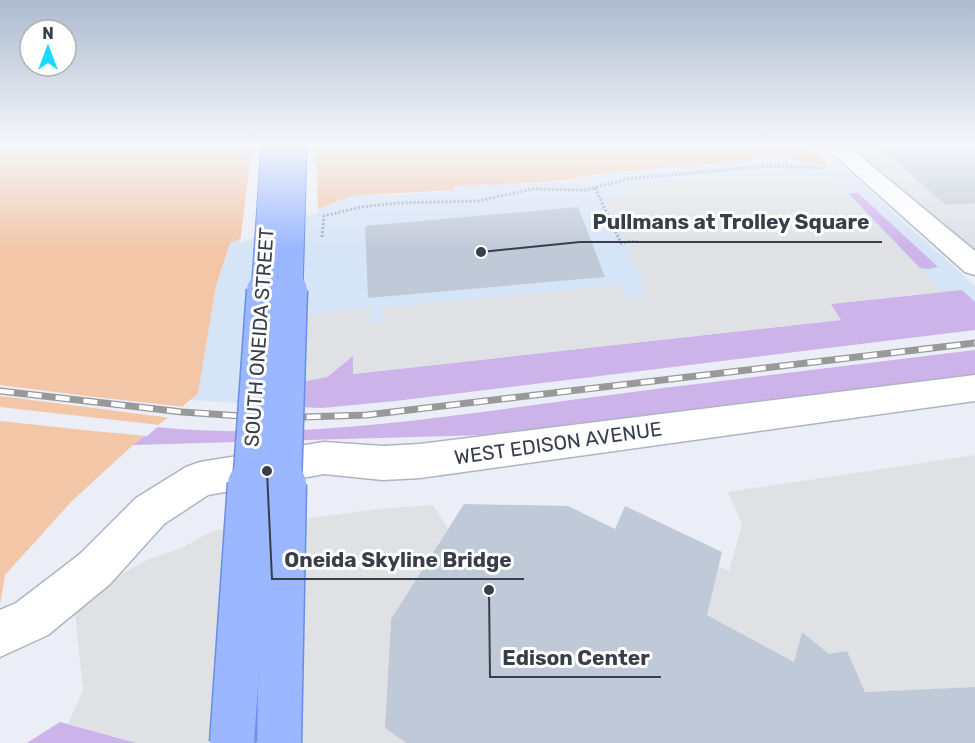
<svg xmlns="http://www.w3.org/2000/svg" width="975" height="743" font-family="Rubik,sans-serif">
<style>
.commercial{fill:#d6e4f7}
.industrial{fill:#dce0e5}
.green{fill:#ccb3ea}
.parking{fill:#dfe1e4}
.water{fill:#f2c6a7}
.pier{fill:#ebeef6}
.building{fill:#c0c9d8}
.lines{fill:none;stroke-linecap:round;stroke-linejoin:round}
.minor-casing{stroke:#adb4c2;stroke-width:3}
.path{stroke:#9eabc4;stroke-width:3;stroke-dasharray:2 2;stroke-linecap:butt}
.minor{fill:#fff;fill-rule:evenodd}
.rail-casing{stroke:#999;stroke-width:7}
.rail{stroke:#fff;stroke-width:4.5;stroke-dasharray:14;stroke-linecap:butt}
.major-bridge-far2-casing{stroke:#688ee7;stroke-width:27;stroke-linecap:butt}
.major-bridge-far1-casing{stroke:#688ee7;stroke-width:37;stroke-linecap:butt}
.major-bridge-casing{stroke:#688ee7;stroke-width:47;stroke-linecap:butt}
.major-bridge-far2{stroke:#9ab7ff;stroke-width:25}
.major-bridge-far1{stroke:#9ab7ff;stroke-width:34}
.major-bridge{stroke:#9ab7ff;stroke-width:44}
.labels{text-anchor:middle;stroke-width:6;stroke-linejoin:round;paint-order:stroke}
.street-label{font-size:20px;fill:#383f4a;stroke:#fff}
.leader{fill:none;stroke:#383f4a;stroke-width:2}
.callout-dot{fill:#383f4a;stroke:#fff;stroke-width:2}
.callout-label{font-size:21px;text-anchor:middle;font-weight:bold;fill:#383f4a;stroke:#fff;stroke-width:6;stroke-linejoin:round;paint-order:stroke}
</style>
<rect width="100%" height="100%" fill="#ebeef6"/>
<path class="commercial" d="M 780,157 L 829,166 L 841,165 L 975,286 L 975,330 L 395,401 L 320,408 L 191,400 L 198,394 L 216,286 L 230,243 L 351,196 L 415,194 L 453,190 L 453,186 L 490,184 L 491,185 L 519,181 L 566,182 L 588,175 Z"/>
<path class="industrial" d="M 848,146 L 975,146 L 975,250 L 941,225 Z"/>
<g class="green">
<path d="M 848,193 L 858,193 L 938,267 L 929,269 L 920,268 Z"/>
<path d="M 962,290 L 975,302 L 975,330 L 395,401 L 321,408 L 281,406 L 295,383 L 327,377 L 353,356 L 353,374 L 840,320 L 830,304 Z"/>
<path d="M 975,350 L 975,377 L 537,430 L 486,435 L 133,445 L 156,427 C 294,441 434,418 571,400 C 705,382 840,367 975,350 Z"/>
<path d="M 60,722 L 137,743 L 27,743 Z"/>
</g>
<g class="parking">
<path d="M 788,171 L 798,179 L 830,178 L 943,292 L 831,304 L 841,320 L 353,374 L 353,356 L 327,377 L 295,383 L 299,316 L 370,308 L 370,323 L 374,325 L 383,322 L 383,308 L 621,285 L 627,299 L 638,299 L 644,292 L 641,277 L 604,197 L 636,194 L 631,183 Z"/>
<path d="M 975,455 L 975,687 L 865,692 L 847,652 L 829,654 L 802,632 L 794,662 L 707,615 L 718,566 L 729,571 L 742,524 L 728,492 Z"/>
<path d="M 433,505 L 448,529 L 391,619 L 385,728 L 406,743 L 137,743 L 68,724 L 83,690 L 74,602 L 148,559 L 182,548 L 212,531 L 379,509 Z"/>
</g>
<path class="water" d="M 0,146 L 807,146 L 829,166 L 780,157 L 588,175 C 556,185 524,180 491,186 L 490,184 L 454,186 L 454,190 L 351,196 L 230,243 L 216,286 L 198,394 L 133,445 L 72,501 L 5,575 L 0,605 Z"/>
<g class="pier">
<path d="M 252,146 L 316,146 L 318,212 L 240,243 Z"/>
<path d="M 0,385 L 87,396 L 186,407 L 171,418 L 0,396 Z"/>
<path d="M 0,407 L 160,425 L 147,436 L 93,431 L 0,421 Z"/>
</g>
<g class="building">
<path d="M 878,146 L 975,146 L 975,203 L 946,205 Z"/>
<path d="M 578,207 L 605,277 L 368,298 L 365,226 Z"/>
<path d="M 464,504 L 568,506 L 615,529 L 625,506 L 722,552 L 707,615 L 794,662 L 802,632 L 829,654 L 847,651 L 865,692 L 975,687 L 975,743 L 406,743 L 385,728 L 391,619 Z"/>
</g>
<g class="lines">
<defs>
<g id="minor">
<path d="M 824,146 L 848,146 L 975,251 L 975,275 L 965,272 Z"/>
<path d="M 975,375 L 975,401 L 420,478 L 383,480 L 324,474 L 208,495 L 164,524 L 110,584 L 48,635 L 0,657 L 0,610 L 16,603 L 80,554 L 136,498 L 186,467 L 200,462 L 324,442 L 383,446 L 420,444 Z"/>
</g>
</defs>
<use href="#minor" class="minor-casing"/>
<g class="path">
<path d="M 595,188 L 621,243 L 637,241"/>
<path d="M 322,237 L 324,216 L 361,207 L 397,203 L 478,201 L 533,189 L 586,190 L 627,179 L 767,166 L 825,168"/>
</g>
<use href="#minor" class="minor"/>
<defs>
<path id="rail" d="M 0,391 L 182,412 L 271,418 L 367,415 L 975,343"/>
</defs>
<use href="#rail" class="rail-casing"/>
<use href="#rail" class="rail"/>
<defs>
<g id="major-bridge-far2">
<path d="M 264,292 L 274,146"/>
<path d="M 290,292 L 294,148"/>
</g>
<g id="major-bridge-far1">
<path d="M 250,486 L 264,290"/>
<path d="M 284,486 L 290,290"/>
</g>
<g id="major-bridge">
<path d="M 232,743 L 250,484"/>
<path d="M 279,743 L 284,484"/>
</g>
</defs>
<use href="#major-bridge-far2" class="major-bridge-far2-casing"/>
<use href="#major-bridge-far1" class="major-bridge-far1-casing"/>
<use href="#major-bridge" class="major-bridge-casing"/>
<use href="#major-bridge-far2" class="major-bridge-far2"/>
<use href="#major-bridge-far1" class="major-bridge-far1"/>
<use href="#major-bridge" class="major-bridge"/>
</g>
<linearGradient id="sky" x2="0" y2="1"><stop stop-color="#acbbce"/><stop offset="0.58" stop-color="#f6f7fb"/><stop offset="1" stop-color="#f6f7fb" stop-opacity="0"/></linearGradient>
<rect width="975" height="250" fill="url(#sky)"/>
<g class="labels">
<g class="street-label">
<text transform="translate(259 337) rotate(-86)" y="7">SOUTH ONEIDA STREET</text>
<text transform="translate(558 443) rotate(-8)" y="7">WEST EDISON AVENUE</text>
</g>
</g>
<path class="leader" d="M481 252L580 242H882M267 471L272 579H524M489 590L490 677H661"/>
<g class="callout-dot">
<circle cx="481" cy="252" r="6"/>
<circle cx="267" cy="471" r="6"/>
<circle cx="489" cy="590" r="6"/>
</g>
<g class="callout-label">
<text x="731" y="229">Pullmans at Trolley Square</text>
<text x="398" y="567">Oneida Skyline Bridge</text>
<text x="576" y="665">Edison Center</text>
</g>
<g transform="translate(48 48)"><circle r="28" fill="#ffffff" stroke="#afb2b7" stroke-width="1.5"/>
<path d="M0-4.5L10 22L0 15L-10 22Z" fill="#1adbfe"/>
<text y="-9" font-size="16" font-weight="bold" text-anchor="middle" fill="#383f4a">N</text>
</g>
</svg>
